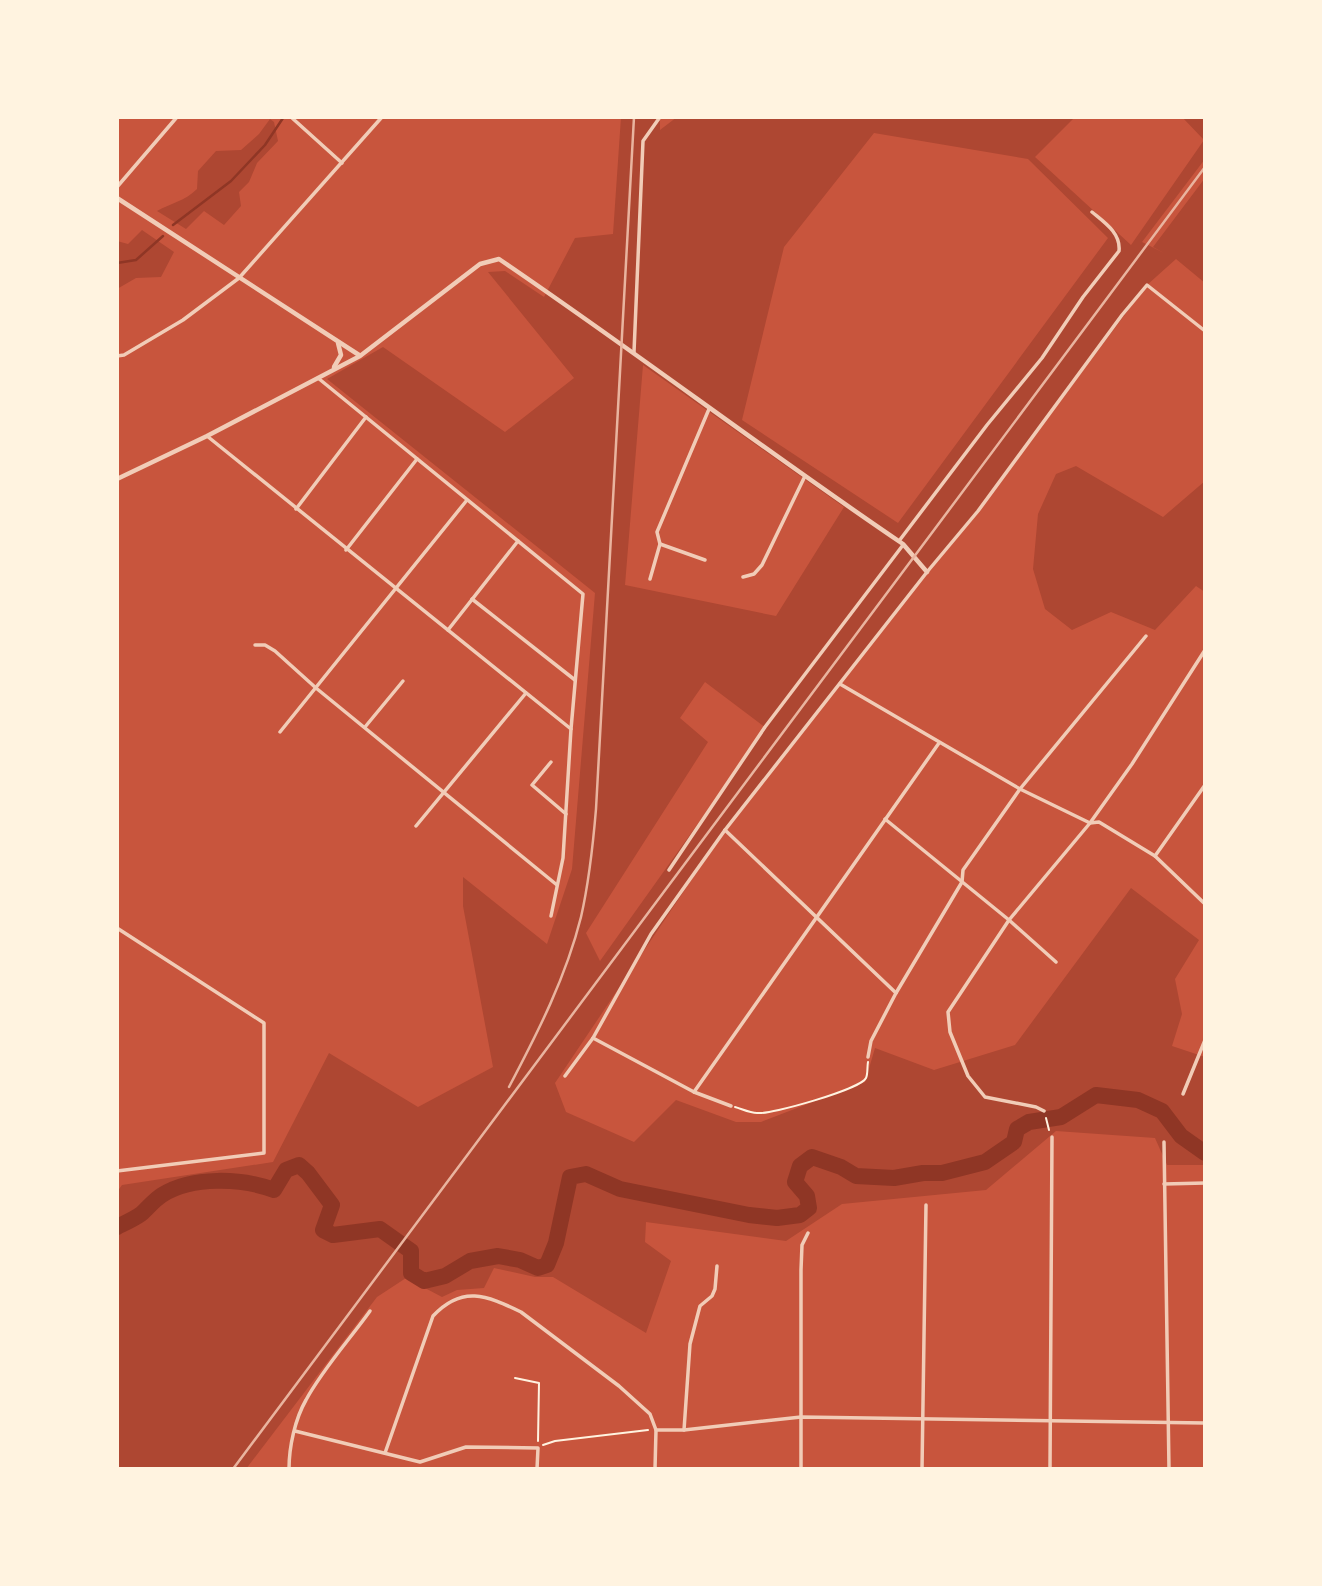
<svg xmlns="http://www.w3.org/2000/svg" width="1322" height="1586" font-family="Raleway,sans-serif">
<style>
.green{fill:#ae4732;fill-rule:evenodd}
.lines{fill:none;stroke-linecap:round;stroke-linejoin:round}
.stream{stroke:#8f3625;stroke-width:2.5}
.river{stroke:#8f3625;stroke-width:16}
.path{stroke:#fff3e0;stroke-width:2}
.minor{stroke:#f1ccb7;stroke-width:3.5}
.tertiary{stroke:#f1ccb7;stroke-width:4.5}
.rail{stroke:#e9b49f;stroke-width:2.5}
</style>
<rect width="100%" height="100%" fill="#c8553d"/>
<g class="green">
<path d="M 621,117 L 660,117 L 660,130 L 677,117 L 1075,117 L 1035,157 L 1131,245 L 1204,140 L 1182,117 L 1205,117 L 1205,159 L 1142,242 L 1164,253 L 1153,247 L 1205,178 L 1205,283 L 1176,259 L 1147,285 L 978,511 L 927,572 L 725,830 L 555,1083 L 566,1112 L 634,1142 L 676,1100 L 736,1122 L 761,1122 L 865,1082 L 875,1048 L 934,1070 L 1015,1045 L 1131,888 L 1199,940 L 1175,979 L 1182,1014 L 1172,1046 L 1205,1057 L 1205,1165 L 1167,1165 L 1155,1138 L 1056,1131 L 986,1190 L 842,1204 L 786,1241 L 646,1222 L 645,1242 L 671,1261 L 646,1333 L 553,1277 L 535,1277 L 494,1268 L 484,1288 L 457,1290 L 442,1297 L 406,1278 L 377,1297 L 246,1469 L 117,1469 L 117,1192 L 122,1185 L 273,1162 L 329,1053 L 418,1107 L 493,1067 L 463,906 L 463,877 L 547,944 L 572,869 L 595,593 L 327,379 L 383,347 L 505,432 L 574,378 L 488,272 L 505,271 L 544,297 L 575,238 L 613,234 ZM 874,133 L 1028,159 L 1108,238 L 898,523 L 742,420 L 784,247 ZM 643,365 L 844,507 L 776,616 L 625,585 ZM 705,682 L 766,728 L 600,961 L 586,933 L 708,742 L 680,718 Z"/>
<path d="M 270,119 L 274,122 L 278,141 L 257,163 L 249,182 L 239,192 L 241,206 L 224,225 L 204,211 L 186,229 L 157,211 C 171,203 185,201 197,189 L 198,171 L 216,151 L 241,150 L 259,134 Z"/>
<path d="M 142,230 L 174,252 L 161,277 L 136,278 L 117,289 L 117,241 L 128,244 Z"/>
<path d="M 1076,466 L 1163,517 L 1205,481 L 1205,592 L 1196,586 L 1155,630 L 1111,612 L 1072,630 L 1045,609 L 1033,569 L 1038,514 L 1056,474 Z"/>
</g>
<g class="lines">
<g class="stream">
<path d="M 173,225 L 231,181 L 265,145 L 283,118"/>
<path d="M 117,263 L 136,260 L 163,236"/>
</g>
<path class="river" d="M 117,1227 C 125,1223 134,1219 141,1214 C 148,1208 154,1200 162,1195 C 192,1176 242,1178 274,1190 L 286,1170 L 299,1165 L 308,1173 L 332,1205 L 323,1230 L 333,1235 L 380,1229 L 411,1251 L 411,1273 L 424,1281 L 445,1276 L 470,1261 L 498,1256 L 520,1260 L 538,1268 L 547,1265 L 556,1243 L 570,1177 L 586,1174 L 620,1189 L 749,1215 L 777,1218 L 800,1215 L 809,1208 L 807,1196 L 795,1182 L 800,1166 L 812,1157 L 841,1167 L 856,1176 L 894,1178 L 923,1173 L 942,1173 L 985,1162 L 1014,1142 L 1017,1129 L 1029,1122 L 1061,1117 L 1096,1095 L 1138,1100 L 1162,1111 L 1181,1136 L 1205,1153"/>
<g class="path">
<path d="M 735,1107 C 742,1109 750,1113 757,1113 C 770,1115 861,1089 866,1078 C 868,1074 867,1067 868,1062"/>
<path d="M 1046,1118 L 1049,1130"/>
<path d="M 515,1378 L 539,1383 L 538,1441"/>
<path d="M 543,1445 L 555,1441 L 648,1430"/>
</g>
<g class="minor">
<path d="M 291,117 L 342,163"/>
<path d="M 117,187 L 177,117"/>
<path d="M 634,352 L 643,141 L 660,117"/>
<path d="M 117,356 L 124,355 L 183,320 L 239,278 L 382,117"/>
<path d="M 318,378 L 583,594 L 571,729 L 563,858 L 551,916"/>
<path d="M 207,436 L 571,729"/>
<path d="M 296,509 L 366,417"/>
<path d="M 899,541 L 987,425 L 1042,358 L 1083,297 L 1119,251 C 1121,233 1104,222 1092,212"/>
<path d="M 660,544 L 705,560"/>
<path d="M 346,550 L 417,459"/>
<path d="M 743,577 L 754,574 L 762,565 L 805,476"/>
<path d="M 650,579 L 660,544 L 657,532 L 709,409"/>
<path d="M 472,599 L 575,680"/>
<path d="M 448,630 L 518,541"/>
<path d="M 255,645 L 265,645 L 275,651 L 316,688 L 557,885"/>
<path d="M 840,684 L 1020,789 L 1090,823 L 1099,822 L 1155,856 L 1205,904"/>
<path d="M 365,727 L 403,681"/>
<path d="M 280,732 L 467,500"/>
<path d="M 551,762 L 532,785 L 566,814"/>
<path d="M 885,819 L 1009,920 L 1056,962"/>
<path d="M 416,826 L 526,693"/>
<path d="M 725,830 L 896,993"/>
<path d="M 1155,856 L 1205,785"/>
<path d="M 669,870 L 765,727 L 903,545"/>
<path d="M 117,928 L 264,1023 L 264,1153 L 117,1171"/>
<path d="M 593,1038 L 694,1092 L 731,1106"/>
<path d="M 868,1057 L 871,1041 L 896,993 L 962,882 L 963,870 L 1020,789 L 1146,636"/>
<path d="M 565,1076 L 593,1038 L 651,934 L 725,830 L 927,572 L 978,511 L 1122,315 L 1147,285 L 1205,331"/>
<path d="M 694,1092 L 939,743"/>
<path d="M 1183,1094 L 1205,1040"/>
<path d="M 1044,1111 L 1036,1107 L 985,1097 L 968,1076 L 950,1032 L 948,1012 L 1009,920 L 1090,823 L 1132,764 L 1205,650"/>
<path d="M 1164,1142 L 1169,1469"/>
<path d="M 1164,1184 L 1205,1183"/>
<path d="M 656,1430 L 684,1430 L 801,1417 L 1205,1423"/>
<path d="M 684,1430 L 690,1344 L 700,1306 L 712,1296 L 715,1289 L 717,1266"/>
<path d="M 295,1431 L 420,1462 L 466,1447 L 538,1448 L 537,1469"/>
<path d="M 385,1453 L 433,1316 C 462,1285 486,1295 521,1312 L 619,1386 L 650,1414 L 656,1430 L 655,1469"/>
<path d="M 289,1469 C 289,1447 295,1419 306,1400 C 322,1370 350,1339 370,1311"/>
<path d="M 801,1469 L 801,1270 L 802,1245 L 808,1233"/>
<path d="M 922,1469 L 926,1205"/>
<path d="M 1050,1469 L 1052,1137"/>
</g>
<g class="tertiary">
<path d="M 117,198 L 359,355"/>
<path d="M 334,367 L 341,355 L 338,343"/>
<path d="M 117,479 L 207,436 L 360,356 L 480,264 L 499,259 C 636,352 767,452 903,544 L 927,572"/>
</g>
<g class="rail">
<path d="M 509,1087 C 538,1032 566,977 581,917 C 589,882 593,845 596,809 L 634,117"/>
<path d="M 233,1469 L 1205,167"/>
</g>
</g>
<rect width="1322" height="1586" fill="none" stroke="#fff3e0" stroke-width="238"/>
</svg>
